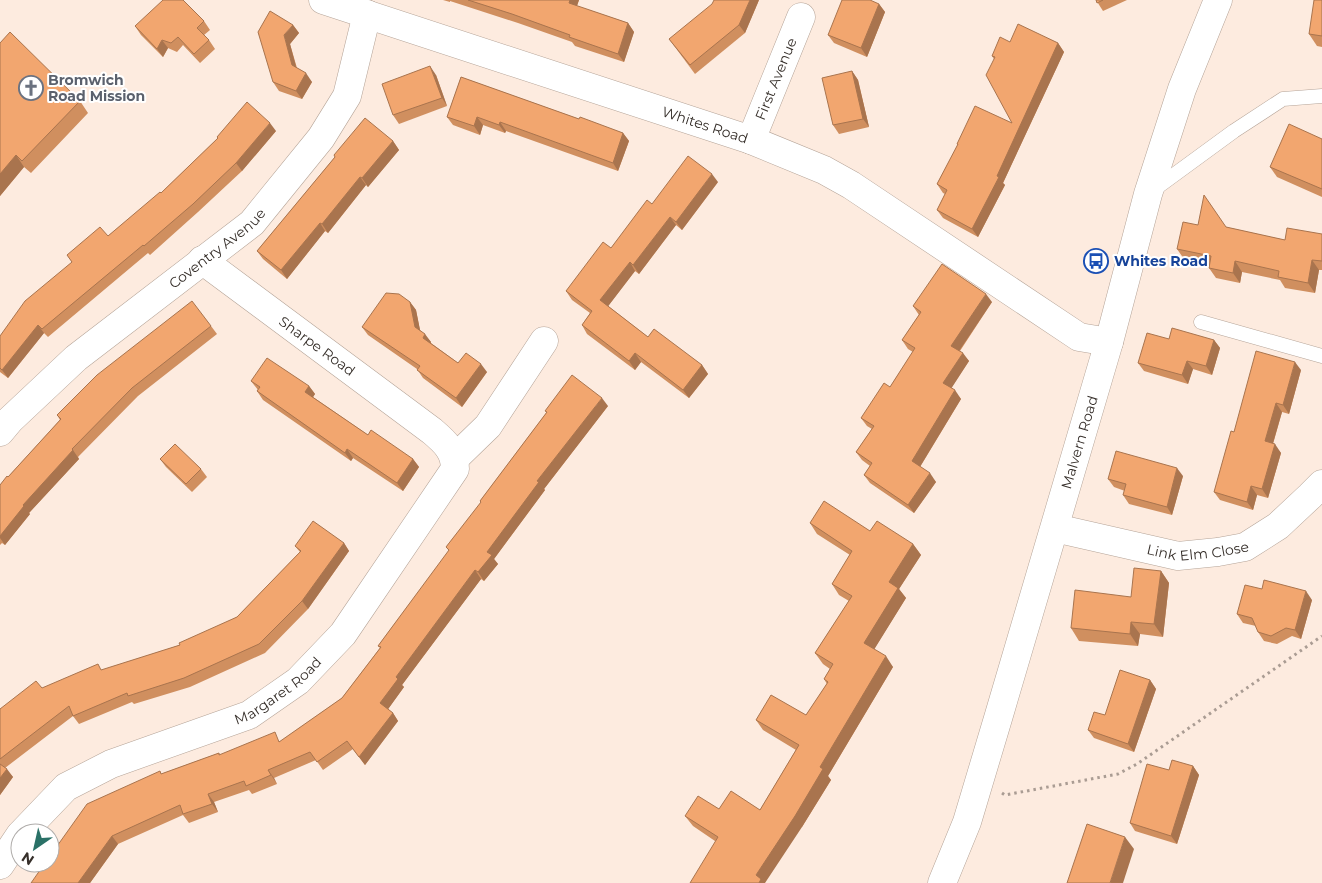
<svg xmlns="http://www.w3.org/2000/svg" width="1322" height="883" font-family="Montserrat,sans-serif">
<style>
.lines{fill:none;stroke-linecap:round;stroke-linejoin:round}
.service-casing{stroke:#b5a498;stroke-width:15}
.minor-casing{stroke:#b5a498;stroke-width:29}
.secondary-casing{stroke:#b5a498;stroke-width:29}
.path{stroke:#aa9c93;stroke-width:3;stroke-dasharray:2.5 4;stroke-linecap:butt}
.service{stroke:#fff;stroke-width:14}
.minor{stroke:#fff;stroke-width:28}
.secondary{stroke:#fff;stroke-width:28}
.wall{fill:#d08f5f}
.shaded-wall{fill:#a9744e}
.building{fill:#f2a66f;stroke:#a9744e}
.labels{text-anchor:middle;stroke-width:4;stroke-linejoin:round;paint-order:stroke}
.street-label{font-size:14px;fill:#362f2a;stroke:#fff}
.worship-label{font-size:14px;font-weight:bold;fill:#5b616d;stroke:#fff;text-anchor:start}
.transit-label{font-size:14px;font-weight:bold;fill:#164399;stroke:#fff;text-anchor:start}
</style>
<rect width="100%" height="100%" fill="#fdebdf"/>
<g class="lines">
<defs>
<g id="service">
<path d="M 1152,191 L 1234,131 L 1283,99 L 1322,96"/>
<path d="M 1201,322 L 1322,356"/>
</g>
<g id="minor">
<path id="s1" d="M 323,0 L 751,140 L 824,170 L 851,185 L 1079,337 L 1109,342"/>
<path id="s2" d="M 751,140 L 801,17"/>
<path id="s3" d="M 0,432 L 10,420 L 76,358 L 252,223 L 321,138 L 347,96 L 367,14"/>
<path d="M 455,458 L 488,426 L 544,341"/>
<path id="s4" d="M 1055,528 L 1178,556 L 1218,552 L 1245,547 L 1278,526 L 1310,496 L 1322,484"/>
<path id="s5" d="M 22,833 L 66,787 L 111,764 L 249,715 L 298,681 L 343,634 L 455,469 C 455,451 445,442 432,431 L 202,260"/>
<path d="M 0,865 L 20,835"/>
</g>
<g id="secondary">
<path id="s6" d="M 942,883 L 967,822 L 999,715 L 1109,342 L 1148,194 L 1182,89 L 1218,0"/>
</g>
</defs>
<use href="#service" class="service-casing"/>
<use href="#minor" class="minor-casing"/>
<use href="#secondary" class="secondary-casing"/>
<path class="path" d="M 1002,793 L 1005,795 L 1118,774 L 1137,764 L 1322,636"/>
<use href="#service" class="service"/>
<use href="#minor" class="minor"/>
<use href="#secondary" class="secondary"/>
</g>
<g class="wall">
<path d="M 443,0 L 579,0 L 577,6 L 628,23 L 634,32 L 624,62 L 575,46 L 572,42 L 518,23 L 450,1 L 450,2 Z"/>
<path d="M 759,0 L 745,33 L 695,74 L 669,39 Z"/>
<path d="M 1096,0 L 1127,0 L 1103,11 Z"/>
<path d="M 1322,0 L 1322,47 L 1317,46 L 1309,34 Z"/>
<path d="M 879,4 L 885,12 L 867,57 L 834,43 L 828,35 Z"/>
<path d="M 204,21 L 210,30 L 204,35 L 209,40 L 215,49 L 200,63 L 183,45 L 177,52 L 168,48 L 163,57 L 141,35 L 135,26 Z"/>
<path d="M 293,25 L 299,33 L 290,44 L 297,68 L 312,82 L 302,99 L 279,91 L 273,82 Z"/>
<path d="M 1010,42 L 1058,43 L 1064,52 L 1003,183 L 1005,185 L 978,237 L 943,218 L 937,210 L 945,194 L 943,193 L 937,184 L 958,145 L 957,144 L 1012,123 L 994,59 L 992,56 Z"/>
<path d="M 0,43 L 80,101 L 88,113 L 31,173 L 24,167 L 0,196 Z"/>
<path d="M 852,71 L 858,80 L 869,127 L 839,134 L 833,125 Z"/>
<path d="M 436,75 L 447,106 L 399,124 L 393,115 Z"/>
<path d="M 461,77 L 579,119 L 623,133 L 629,141 L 618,171 L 506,131 L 505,133 L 483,125 L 480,135 L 453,125 L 447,117 Z"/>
<path d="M 276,131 L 242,171 L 198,212 L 150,255 L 148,253 L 48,337 L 44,333 L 8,378 L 0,372 L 0,336 L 72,262 L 67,255 L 108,236 L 161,193 L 218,138 L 217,137 Z"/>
<path d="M 1322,139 L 1322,197 L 1277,177 L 1270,167 Z"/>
<path d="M 393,141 L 399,150 L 368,187 L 366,185 L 328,233 L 325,231 L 287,279 L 263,259 L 257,251 L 335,157 L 334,155 Z"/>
<path d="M 718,182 L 682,230 L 676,225 L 639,274 L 635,271 L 608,306 L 648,337 L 702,365 L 708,374 L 689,398 L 641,362 L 635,370 L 587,334 L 582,325 L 590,313 L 572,300 L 566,291 L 611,248 L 652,204 Z"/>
<path d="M 1198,225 L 1226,227 L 1285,240 L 1322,234 L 1322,270 L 1319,270 L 1315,293 L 1285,288 L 1280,280 L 1242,272 L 1240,283 L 1216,278 L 1209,268 L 1209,265 L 1184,259 L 1177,249 Z"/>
<path d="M 410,302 L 416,310 L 420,330 L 431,342 L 431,343 L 458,363 L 487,372 L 462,407 L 423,378 L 417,369 L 368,335 L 362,327 Z"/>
<path d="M 992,302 L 960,351 L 969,361 L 951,388 L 961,399 L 920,467 L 936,482 L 914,513 L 870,483 L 864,475 L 870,466 L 862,460 L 856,452 L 872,429 L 867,426 L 861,418 L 890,387 L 913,352 L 908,349 L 902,340 L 919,315 L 913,306 Z"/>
<path d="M 211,326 L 217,334 L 138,396 L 78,457 L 79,459 L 29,513 L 30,514 L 5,545 L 2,543 L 0,545 L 0,485 L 8,477 L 60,420 L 57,415 Z"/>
<path d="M 1169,339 L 1214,340 L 1220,348 L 1212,375 L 1193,369 L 1188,384 L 1144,371 L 1138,363 Z"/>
<path d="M 1301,370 L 1289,414 L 1282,412 L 1273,444 L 1281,453 L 1268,498 L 1257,495 L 1253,510 L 1220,500 L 1214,492 L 1234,432 Z"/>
<path d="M 251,381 L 309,386 L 315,394 L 313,397 L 368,435 L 413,459 L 419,467 L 403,491 L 353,458 L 351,461 L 263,400 L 257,391 L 258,390 Z"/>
<path d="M 608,406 L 544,489 L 545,490 L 494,559 L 498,564 L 484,581 L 481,579 L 402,685 L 404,687 L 388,709 L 393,713 L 398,721 L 365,765 L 353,749 L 323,770 L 316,760 L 274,778 L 277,784 L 252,794 L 249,790 L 214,802 L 218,812 L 189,823 L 183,815 L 118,844 L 90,883 L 31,883 L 161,774 L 219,753 L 220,755 L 281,741 L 342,698 L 380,648 L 378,646 L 449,551 L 446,547 L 481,503 L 480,501 L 547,412 L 545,411 Z"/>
<path d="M 160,459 L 201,469 L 207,477 L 192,492 L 166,467 Z"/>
<path d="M 1183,476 L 1172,515 L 1129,504 L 1123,495 L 1125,491 L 1114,487 L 1108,479 Z"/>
<path d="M 810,523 L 870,531 L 913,544 L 921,555 L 899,589 L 906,598 L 874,649 L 893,667 L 828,776 L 831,780 L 802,827 L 715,841 L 693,826 L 685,816 L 719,809 L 760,810 L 796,750 L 763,730 L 756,720 L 806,715 L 827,684 L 824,679 L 830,669 L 823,664 L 815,653 L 849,601 L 839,595 L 832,584 L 850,555 L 817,534 Z"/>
<path d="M 344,543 L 349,551 L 308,609 L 265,653 L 190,687 L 134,704 L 132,702 L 79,724 L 73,716 L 5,768 L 13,777 L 0,795 L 0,709 L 103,670 L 180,645 L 237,617 L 300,552 L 295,546 Z"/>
<path d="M 1161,571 L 1169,583 L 1163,637 L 1140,634 L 1138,646 L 1079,641 L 1071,628 L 1131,597 Z"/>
<path d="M 1262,589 L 1312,600 L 1301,639 L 1292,636 L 1277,644 L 1264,641 L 1258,632 L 1256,626 L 1243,623 L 1237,614 Z"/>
<path d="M 1150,680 L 1156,689 L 1134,752 L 1094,738 L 1088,730 L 1105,715 Z"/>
<path d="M 1193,766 L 1199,775 L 1177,844 L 1135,831 L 1130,823 L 1169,770 Z"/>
</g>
<g class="shaded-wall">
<path d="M 570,0 L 579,0 L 575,11 L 569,3 Z"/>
<path d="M 750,0 L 759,0 L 745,33 L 739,25 Z"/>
<path d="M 879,4 L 885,12 L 867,57 L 861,48 Z"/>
<path d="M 628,23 L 634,32 L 624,62 L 618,54 Z"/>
<path d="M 293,25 L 299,33 L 290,44 L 298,74 L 292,65 L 284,35 Z"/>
<path d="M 162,40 L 168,48 L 163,57 L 157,49 Z"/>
<path d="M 1058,43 L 1064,52 L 1003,183 L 1005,185 L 978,237 L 972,229 Z"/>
<path d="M 430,66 L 436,75 L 447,106 L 442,98 Z"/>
<path d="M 852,71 L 858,80 L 869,127 L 863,119 Z"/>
<path d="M 306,73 L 312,82 L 302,99 L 296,91 Z"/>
<path d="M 477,117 L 483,125 L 480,135 L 474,126 Z"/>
<path d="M 500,122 L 506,131 L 505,133 L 499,125 Z"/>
<path d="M 270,123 L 276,131 L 242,171 L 236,163 Z"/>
<path d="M 623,133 L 629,141 L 618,171 L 613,163 Z"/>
<path d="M 393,141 L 399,150 L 368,187 L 362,178 Z"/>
<path d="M 16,155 L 24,167 L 0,196 L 0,174 Z"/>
<path d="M 712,174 L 718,182 L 682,230 L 676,222 Z"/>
<path d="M 360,177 L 366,185 L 328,233 L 322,224 Z"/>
<path d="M 670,217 L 676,225 L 639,274 L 633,265 Z"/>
<path d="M 320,223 L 325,231 L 287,279 L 281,270 Z"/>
<path d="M 1312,260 L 1319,270 L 1315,293 L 1308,283 Z"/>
<path d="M 1235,261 L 1242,272 L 1240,283 L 1233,273 Z"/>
<path d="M 630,262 L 635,271 L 606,309 L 600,300 Z"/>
<path d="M 986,294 L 992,302 L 957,354 L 951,346 Z"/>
<path d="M 410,302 L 416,310 L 421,335 L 415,327 Z"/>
<path d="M 38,325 L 44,333 L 8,378 L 2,370 Z"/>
<path d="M 425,334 L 431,342 L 429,346 L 423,338 Z"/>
<path d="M 1214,340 L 1220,348 L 1212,375 L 1206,366 Z"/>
<path d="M 635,353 L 641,362 L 635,370 L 629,361 Z"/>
<path d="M 963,353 L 969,361 L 949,392 L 943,383 Z"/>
<path d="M 1187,361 L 1193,369 L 1188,384 L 1182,375 Z"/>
<path d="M 1295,362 L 1301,370 L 1289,414 L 1283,405 Z"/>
<path d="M 481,364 L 487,372 L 462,407 L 456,398 Z"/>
<path d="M 702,365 L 708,374 L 689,398 L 683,390 Z"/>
<path d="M 309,386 L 315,394 L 311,400 L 305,392 Z"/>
<path d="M 955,390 L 961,399 L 918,470 L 912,461 Z"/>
<path d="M 602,398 L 608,406 L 544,489 L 545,490 L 494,559 L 498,564 L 484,581 L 478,572 L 487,552 L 537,481 Z"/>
<path d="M 1276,403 L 1282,412 L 1271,450 L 1265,441 Z"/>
<path d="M 1275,444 L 1281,453 L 1268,498 L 1262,489 Z"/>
<path d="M 347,449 L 353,458 L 351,461 L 345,453 Z"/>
<path d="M 73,450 L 79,459 L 29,513 L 30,514 L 5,545 L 0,538 L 0,536 L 23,505 Z"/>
<path d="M 413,459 L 419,467 L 403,491 L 397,483 Z"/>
<path d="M 1177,468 L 1183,476 L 1172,515 L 1167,507 Z"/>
<path d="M 930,473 L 936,482 L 914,513 L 908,505 Z"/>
<path d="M 1251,486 L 1257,495 L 1253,510 L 1247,502 Z"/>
<path d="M 344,543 L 349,551 L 308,609 L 302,601 Z"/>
<path d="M 913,544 L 921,555 L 899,589 L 906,598 L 872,653 L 864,643 L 889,582 Z"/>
<path d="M 475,570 L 481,579 L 402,685 L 404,687 L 386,712 L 380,703 L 396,677 Z"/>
<path d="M 1161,571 L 1169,583 L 1163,637 L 1154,624 Z"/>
<path d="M 1306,591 L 1312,600 L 1301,639 L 1295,630 Z"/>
<path d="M 1131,622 L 1140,634 L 1138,646 L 1130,634 Z"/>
<path d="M 886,656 L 893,667 L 828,776 L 831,780 L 802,827 L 765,883 L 759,883 L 756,875 Z"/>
<path d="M 1150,680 L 1156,689 L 1134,752 L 1128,744 Z"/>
<path d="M 393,713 L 398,721 L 365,765 L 359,757 Z"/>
<path d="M 1193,766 L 1199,775 L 1177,844 L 1171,836 Z"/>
<path d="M 7,769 L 13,777 L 0,795 L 0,778 Z"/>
<path d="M 268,770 L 274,778 L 277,784 L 271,775 Z"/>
<path d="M 208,794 L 214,802 L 218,812 L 212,804 Z"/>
<path d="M 112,836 L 118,844 L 90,883 L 78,883 Z"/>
<path d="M 1125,837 L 1134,849 L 1123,883 L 1110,883 Z"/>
</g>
<g class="building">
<path d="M 163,0 L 183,0 L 204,21 L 197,28 L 209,40 L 194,54 L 178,37 L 171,43 L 162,40 L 157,49 L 135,26 Z"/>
<path d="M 468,0 L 570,0 L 569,3 L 628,23 L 618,54 L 569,37 L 570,35 L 512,14 Z"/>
<path d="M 714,0 L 750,0 L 739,25 L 690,65 L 669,39 L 712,4 Z"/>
<path d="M 842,0 L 870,0 L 879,4 L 861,48 L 828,35 Z"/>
<path d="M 1096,0 L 1103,0 L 1097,3 Z"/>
<path d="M 1314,0 L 1322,0 L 1322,36 L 1309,34 Z"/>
<path d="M 270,11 L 293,25 L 284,35 L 292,65 L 306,73 L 296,91 L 273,82 L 258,32 Z"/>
<path d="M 1018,24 L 1058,43 L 997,176 L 999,177 L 972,229 L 937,210 L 947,190 L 937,184 L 958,144 L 957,144 L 975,106 L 1012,123 L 986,75 L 995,57 L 992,56 L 1000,37 L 1010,42 Z"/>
<path d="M 10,32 L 80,101 L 22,161 L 16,155 L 0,174 L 0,43 Z"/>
<path d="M 430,66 L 442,98 L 393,115 L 382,84 Z"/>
<path d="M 852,71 L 863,119 L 833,125 L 822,78 Z"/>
<path d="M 461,77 L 579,119 L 580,117 L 623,133 L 613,163 L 500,122 L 499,125 L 477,117 L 474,126 L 447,117 Z"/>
<path d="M 247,102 L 270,123 L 236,163 L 193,204 L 144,246 L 143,245 L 42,329 L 38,325 L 2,370 L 0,368 L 0,336 L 25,301 L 72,262 L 67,255 L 100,227 L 108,236 L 160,192 L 161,193 L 218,138 L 217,137 Z"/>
<path d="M 365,118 L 393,141 L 362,178 L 360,177 L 322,224 L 320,223 L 281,270 L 257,251 L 335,157 L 334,155 Z"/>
<path d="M 1289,124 L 1322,139 L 1322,189 L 1270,167 Z"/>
<path d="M 688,156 L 712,174 L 676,222 L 670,217 L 633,265 L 630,262 L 600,300 L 648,337 L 654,329 L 702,365 L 683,390 L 635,353 L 629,361 L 582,325 L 592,311 L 566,291 L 603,242 L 611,248 L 647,200 L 652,204 Z"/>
<path d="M 1204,195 L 1226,227 L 1285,240 L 1287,228 L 1322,234 L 1322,261 L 1312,260 L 1308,283 L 1278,277 L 1279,271 L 1235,261 L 1233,273 L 1209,268 L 1211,256 L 1177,249 L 1183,222 L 1198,225 Z"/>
<path d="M 942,264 L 986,294 L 951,346 L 963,353 L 943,383 L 955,390 L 912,461 L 930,473 L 908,505 L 864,475 L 872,463 L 856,452 L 874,426 L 861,418 L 884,383 L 890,387 L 915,348 L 902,340 L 921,312 L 913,306 Z"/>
<path d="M 386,293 L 399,294 L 410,302 L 415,327 L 425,334 L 423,338 L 458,363 L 466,353 L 481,364 L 456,398 L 417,370 L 420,366 L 362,327 Z"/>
<path d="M 192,301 L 211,326 L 132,388 L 72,449 L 73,450 L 23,505 L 24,506 L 0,536 L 0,485 L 7,476 L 8,477 L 61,419 L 57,415 L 97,375 Z"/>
<path d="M 1172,328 L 1214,340 L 1206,366 L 1187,361 L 1182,375 L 1138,363 L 1147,333 L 1169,339 Z"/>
<path d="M 1256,351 L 1295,362 L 1283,405 L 1276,403 L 1265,441 L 1275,444 L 1262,489 L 1251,486 L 1247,502 L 1214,492 L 1231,431 L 1234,432 Z"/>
<path d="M 267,358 L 309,386 L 305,392 L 368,435 L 371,430 L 413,459 L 397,483 L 347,449 L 345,453 L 257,391 L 260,387 L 251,381 Z"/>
<path d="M 572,375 L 602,398 L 537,481 L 539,482 L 487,552 L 492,555 L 478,572 L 475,570 L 396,677 L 398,679 L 380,703 L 393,713 L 359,757 L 347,741 L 317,762 L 310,752 L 268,770 L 271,775 L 246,786 L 244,781 L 208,794 L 212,804 L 183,814 L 180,805 L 112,836 L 78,883 L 31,883 L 45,863 L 50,863 L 50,856 L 87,804 L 160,771 L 161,774 L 219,753 L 219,755 L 275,732 L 279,742 L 342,698 L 381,647 L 378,646 L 449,550 L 446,547 L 481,502 L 480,501 L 547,412 L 545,411 Z"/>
<path d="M 175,444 L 201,469 L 186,484 L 160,459 Z"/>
<path d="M 1116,451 L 1177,468 L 1167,507 L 1123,495 L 1126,484 L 1108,479 Z"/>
<path d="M 824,501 L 870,531 L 877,521 L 913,544 L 889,582 L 898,588 L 864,643 L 886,656 L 820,767 L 823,769 L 795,816 L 756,875 L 761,879 L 759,883 L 690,883 L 718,837 L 685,816 L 698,796 L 719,809 L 731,791 L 760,810 L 799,745 L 756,720 L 771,695 L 806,715 L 828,682 L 824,679 L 833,664 L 815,653 L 852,596 L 832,584 L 852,551 L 810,523 Z"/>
<path d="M 313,521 L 344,543 L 302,601 L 259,644 L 184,678 L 128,696 L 127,693 L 73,716 L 69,706 L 0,759 L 0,709 L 36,681 L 42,688 L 98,664 L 101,670 L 180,645 L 179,643 L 237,617 L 301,551 L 295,546 Z"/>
<path d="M 1134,568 L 1161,571 L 1154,624 L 1131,622 L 1130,634 L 1071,628 L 1075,590 L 1131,597 Z"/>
<path d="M 1264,580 L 1306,591 L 1295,630 L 1286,628 L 1271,636 L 1258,632 L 1252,618 L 1237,614 L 1245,585 L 1262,589 Z"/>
<path d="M 1120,670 L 1150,680 L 1128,744 L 1088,730 L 1094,712 L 1105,715 Z"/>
<path d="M 1172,760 L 1193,766 L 1171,836 L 1130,823 L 1147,764 L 1169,770 Z"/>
<path d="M 0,764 L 7,769 L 0,778 Z"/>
<path d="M 1087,824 L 1125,837 L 1110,883 L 1067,883 Z"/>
</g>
<defs>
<symbol id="church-ring" viewBox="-11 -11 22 22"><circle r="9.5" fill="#fff" stroke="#6b7280" stroke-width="1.5"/><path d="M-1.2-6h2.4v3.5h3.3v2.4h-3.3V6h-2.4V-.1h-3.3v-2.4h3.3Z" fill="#6b7280"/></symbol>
<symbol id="bus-ring" viewBox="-11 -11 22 22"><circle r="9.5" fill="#fff" stroke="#1a4fb4" stroke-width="1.5"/><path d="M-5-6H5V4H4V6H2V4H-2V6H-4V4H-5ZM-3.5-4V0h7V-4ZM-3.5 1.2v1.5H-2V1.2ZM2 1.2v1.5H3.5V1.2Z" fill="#1a4fb4"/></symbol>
</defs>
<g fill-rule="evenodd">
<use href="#church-ring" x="17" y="74" width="28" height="28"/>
<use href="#bus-ring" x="1082" y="247" width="28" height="28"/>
</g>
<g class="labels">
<g class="street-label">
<text dy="5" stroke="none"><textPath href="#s2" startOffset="66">First Avenue</textPath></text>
<text dy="5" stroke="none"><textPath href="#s1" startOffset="402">Whites Road</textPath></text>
<text dy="5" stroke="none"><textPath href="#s3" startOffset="285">Coventry Avenue</textPath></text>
<text transform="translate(317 346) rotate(36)" y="5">Sharpe Road</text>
<text dy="5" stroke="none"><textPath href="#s6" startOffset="462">Malvern Road</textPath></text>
<text dy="5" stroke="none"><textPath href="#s4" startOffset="146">Link Elm Close</textPath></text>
<text dy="5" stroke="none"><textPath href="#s5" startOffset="298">Margaret Road</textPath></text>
</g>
<g class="worship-label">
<text x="48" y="85">Bromwich<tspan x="48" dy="16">Road Mission</tspan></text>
</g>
<g class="transit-label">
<text x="1114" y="266">Whites Road</text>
</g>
</g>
<g transform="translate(35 848) rotate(214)"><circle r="24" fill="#ffffff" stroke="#afacaa"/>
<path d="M0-4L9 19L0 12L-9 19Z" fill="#2a7167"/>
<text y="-8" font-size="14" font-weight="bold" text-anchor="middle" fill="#362f2a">N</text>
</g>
</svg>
